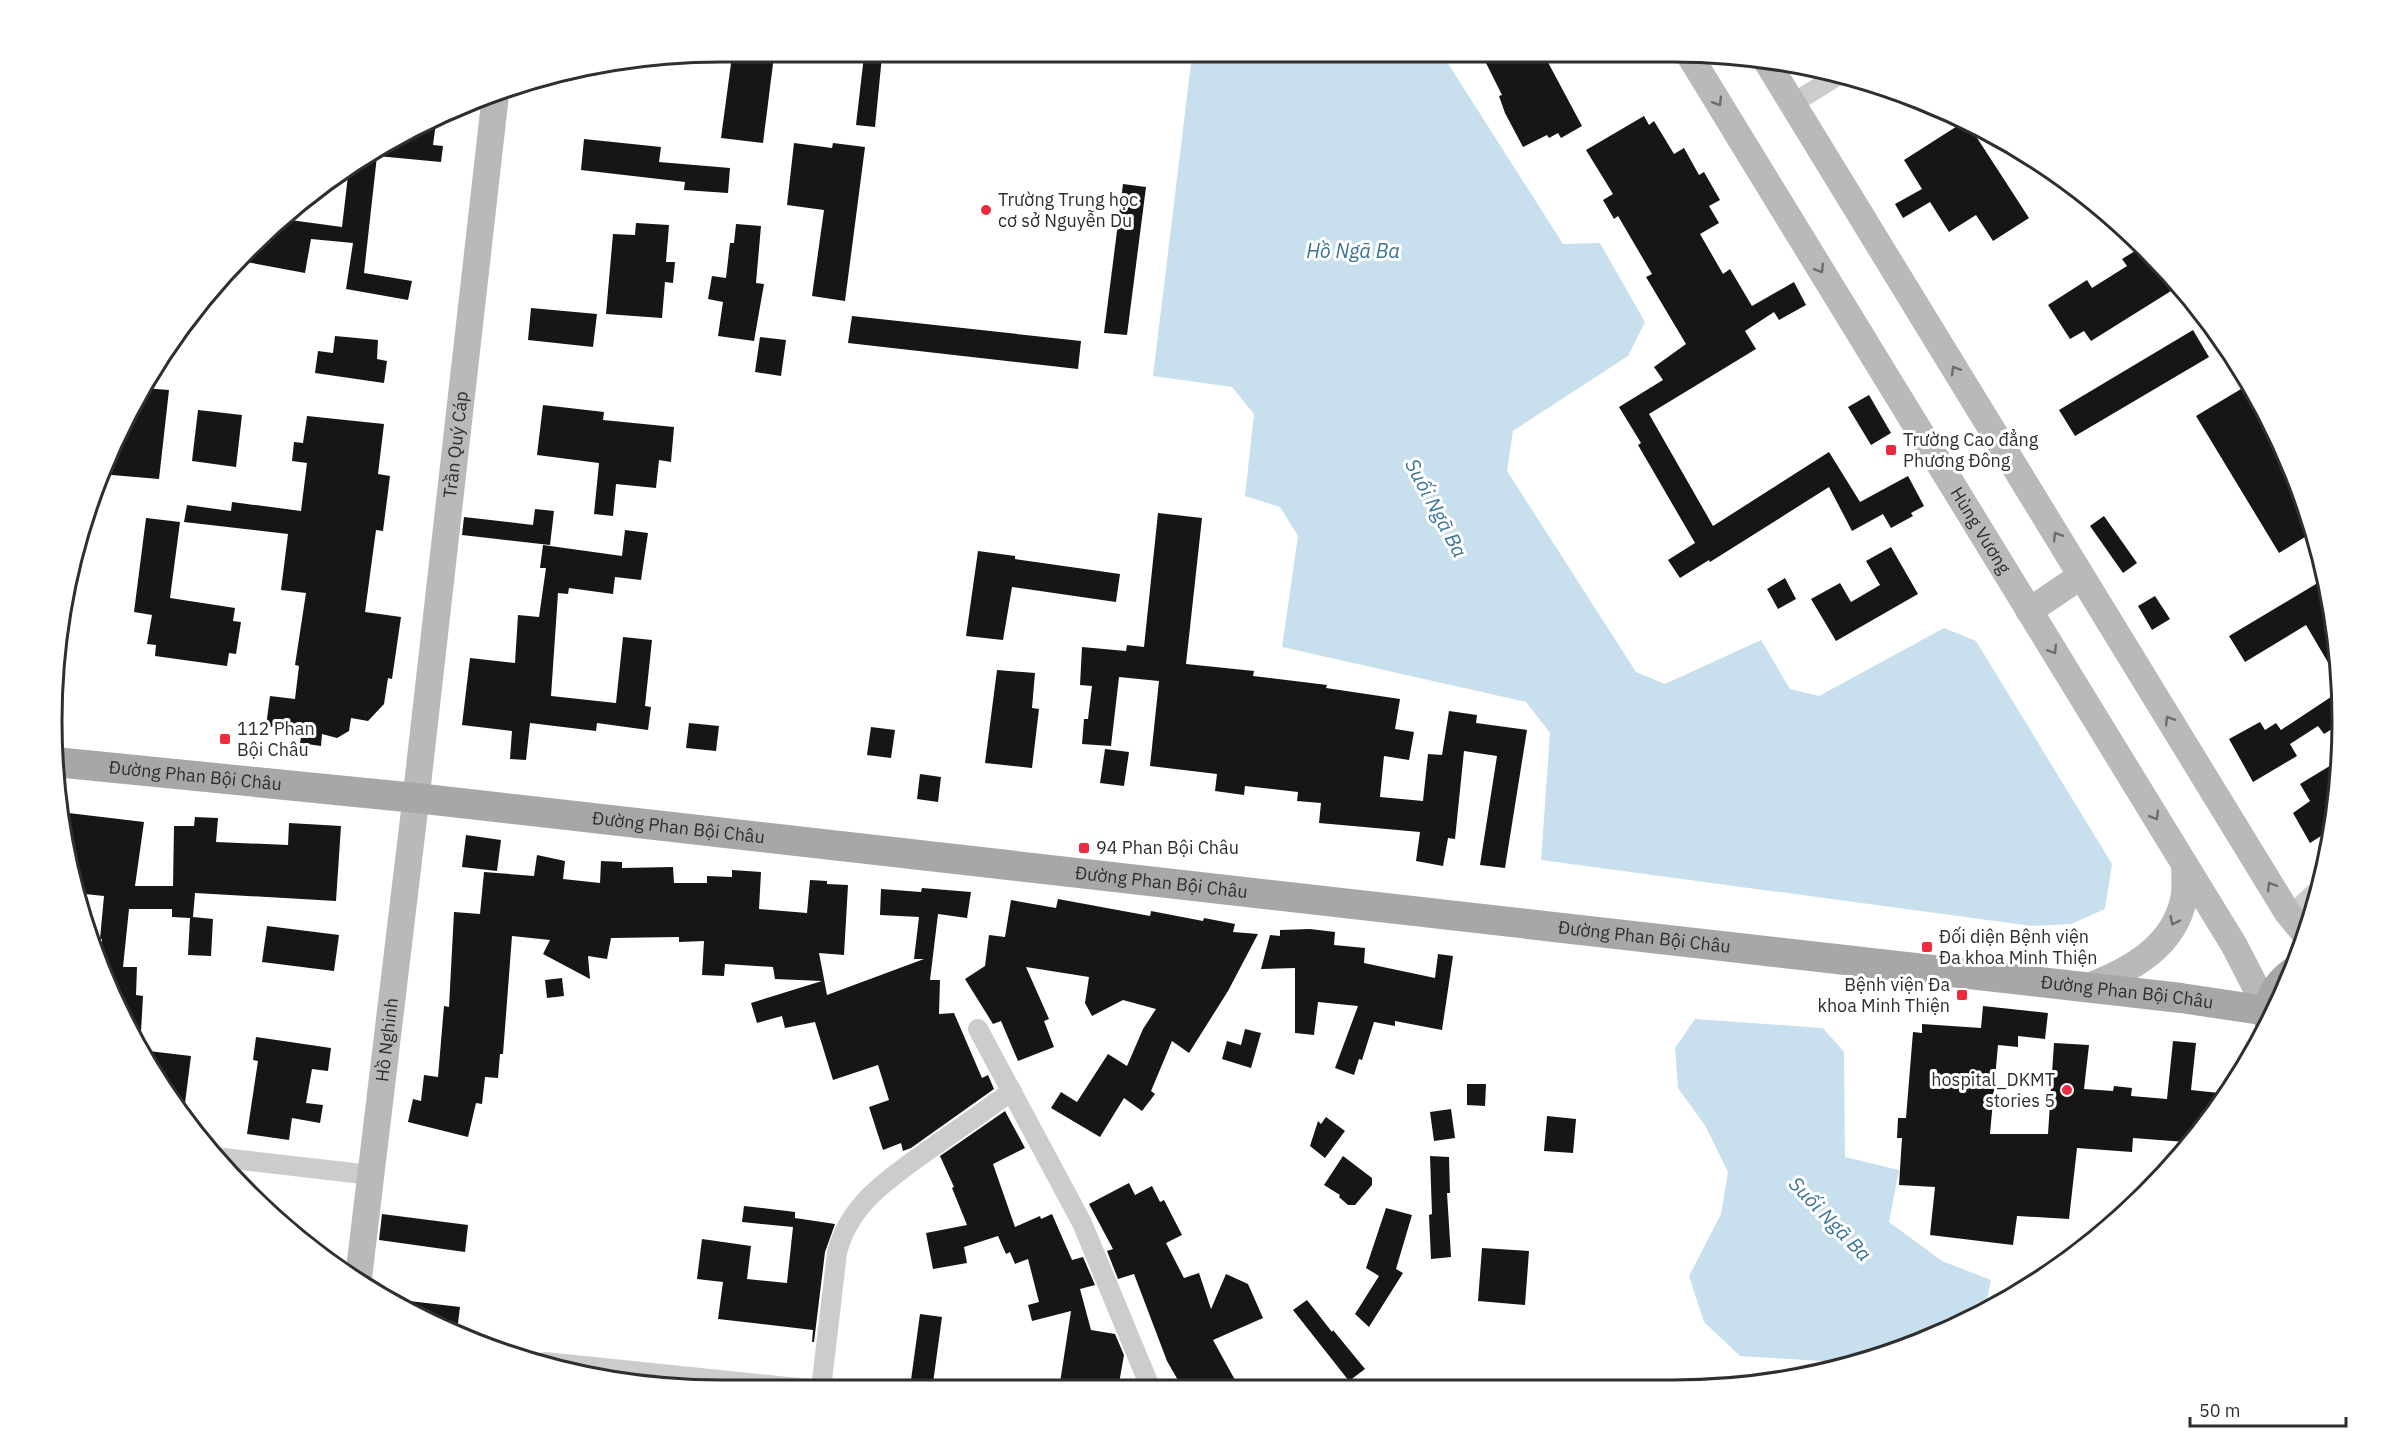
<svg xmlns="http://www.w3.org/2000/svg" width="2394" height="1441" font-family="'IBM Plex Sans',sans-serif">
<style>
.water{fill:#c8e0ee}
.building{fill:#161616}
.lines{fill:none;stroke-linecap:round;stroke-linejoin:round}
.street{stroke:#ccc;stroke-width:20}
.secondary{stroke:#b9b9b9;stroke-width:27}
.primary{stroke:#a7a7a7;stroke-width:30}
.oneway{stroke:#6d6d6d}
.poi-dot{fill:#ed2a3e;stroke:#fff;stroke-width:2}
.labels{text-anchor:middle;stroke-width:6;stroke-linejoin:round;paint-order:stroke}
.poi-label{font-size:18px;fill:#2f2f2f;stroke:#fff;text-anchor:start}
.street-label{font-size:18px;fill:#2f2f2f;stroke:#fff}
.water-label{font-size:20px;font-style:italic;fill:#397495;stroke:#fff}
.rim{fill:none;stroke:#2f2f2f;stroke-width:3}
</style>
<rect width="100%" height="100%" fill="#fff"/>
<g class="water">
<path d="M 1442,54 L 1563,244 L 1600,243 L 1645,322 L 1628,356 L 1513,431 L 1507,471 L 1636,672 L 1665,684 L 1761,640 L 1790,689 L 1819,696 L 1944,628 L 1976,641 L 2112,864 L 2105,909 L 2071,924 L 2032,926 L 1541,860 L 1550,733 L 1526,702 L 1282,647 L 1298,536 L 1280,507 L 1245,496 L 1254,414 L 1232,387 L 1153,376 L 1192,55 Z"/>
<path d="M 1695,1019 L 1823,1028 L 1844,1052 L 1845,1157 L 1899,1170 L 1889,1222 L 1942,1261 L 1991,1280 L 1985,1310 L 1840,1368 L 1821,1361 L 1740,1356 L 1704,1322 L 1689,1276 L 1721,1214 L 1728,1172 L 1706,1127 L 1678,1088 L 1675,1048 Z"/>
</g>
<g class="building">
<path d="M 1500,53 L 1543,53 L 1582,126 L 1561,138 L 1558,133 L 1549,138 L 1547,135 L 1523,147 L 1505,113 L 1499,96 L 1502,95 L 1485,61 Z"/>
<path d="M 732,56 L 774,56 L 763,143 L 721,138 Z"/>
<path d="M 864,56 L 882,56 L 875,127 L 856,125 Z"/>
<path d="M 437,115 L 433,145 L 443,146 L 441,162 L 377,156 L 364,273 L 412,281 L 408,300 L 346,289 L 353,243 L 311,239 L 305,273 L 241,261 L 283,219 L 342,227 L 349,167 L 424,120 Z"/>
<path d="M 1644,116 L 1649,125 L 1654,121 L 1674,154 L 1684,148 L 1699,175 L 1704,172 L 1720,200 L 1709,206 L 1719,223 L 1700,234 L 1723,274 L 1730,269 L 1752,306 L 1794,282 L 1806,305 L 1779,320 L 1774,312 L 1745,331 L 1756,349 L 1649,414 L 1713,526 L 1829,452 L 1860,502 L 1908,476 L 1924,506 L 1911,513 L 1913,516 L 1891,528 L 1883,514 L 1852,531 L 1829,487 L 1710,562 L 1709,560 L 1680,578 L 1668,560 L 1695,543 L 1638,445 L 1641,443 L 1619,407 L 1663,380 L 1654,367 L 1686,344 L 1646,277 L 1652,274 L 1618,216 L 1614,219 L 1603,200 L 1613,194 L 1586,150 Z"/>
<path d="M 1962,123 L 1970,127 L 2029,218 L 1993,241 L 1976,215 L 1949,232 L 1930,202 L 1903,218 L 1895,204 L 1922,189 L 1904,160 Z"/>
<path d="M 584,139 L 661,147 L 659,162 L 730,168 L 728,193 L 684,190 L 685,182 L 581,170 Z"/>
<path d="M 794,143 L 832,148 L 833,143 L 865,147 L 845,301 L 812,296 L 824,210 L 787,205 Z"/>
<path d="M 1123,184 L 1146,187 L 1127,335 L 1104,333 Z"/>
<path d="M 636,223 L 669,225 L 666,262 L 675,262 L 673,283 L 665,282 L 662,318 L 606,314 L 613,234 L 635,235 Z"/>
<path d="M 736,224 L 761,226 L 756,283 L 764,284 L 754,341 L 718,336 L 723,302 L 708,299 L 712,276 L 726,278 L 730,243 L 734,243 Z"/>
<path d="M 2145,245 L 2179,286 L 2091,341 L 2084,331 L 2070,339 L 2048,305 L 2087,280 L 2092,288 L 2127,266 L 2122,259 Z"/>
<path d="M 531,308 L 597,314 L 593,347 L 528,340 Z"/>
<path d="M 852,316 L 1081,341 L 1078,369 L 848,343 Z"/>
<path d="M 2193,330 L 2209,357 L 2075,436 L 2059,410 Z"/>
<path d="M 335,336 L 378,340 L 377,359 L 387,361 L 384,383 L 315,373 L 318,351 L 333,353 Z"/>
<path d="M 760,337 L 786,340 L 781,376 L 755,372 Z"/>
<path d="M 143,388 L 169,390 L 159,479 L 100,474 L 120,424 Z"/>
<path d="M 2241,389 L 2277,449 L 2282,446 L 2292,465 L 2293,467 L 2289,469 L 2298,485 L 2313,532 L 2279,553 L 2196,416 Z"/>
<path d="M 1869,395 L 1891,433 L 1871,445 L 1848,407 Z"/>
<path d="M 543,405 L 604,412 L 603,420 L 674,427 L 671,462 L 659,460 L 656,488 L 616,484 L 613,516 L 594,514 L 599,463 L 537,455 Z"/>
<path d="M 198,410 L 242,415 L 236,467 L 192,461 Z"/>
<path d="M 307,416 L 384,424 L 378,474 L 390,476 L 383,531 L 376,530 L 365,612 L 401,617 L 392,679 L 388,678 L 384,704 L 368,721 L 351,718 L 349,731 L 337,738 L 322,734 L 321,746 L 300,743 L 302,731 L 266,726 L 270,696 L 295,699 L 299,666 L 295,665 L 306,593 L 281,590 L 288,534 L 184,522 L 187,505 L 231,511 L 232,502 L 301,511 L 307,463 L 292,461 L 294,442 L 303,443 Z"/>
<path d="M 535,509 L 554,511 L 550,545 L 462,535 L 464,517 L 533,525 Z"/>
<path d="M 1158,513 L 1202,518 L 1186,664 L 1254,671 L 1253,676 L 1327,685 L 1326,688 L 1400,699 L 1395,729 L 1414,732 L 1409,760 L 1384,756 L 1380,797 L 1423,801 L 1428,754 L 1442,755 L 1449,711 L 1477,715 L 1476,723 L 1527,730 L 1505,868 L 1480,865 L 1497,756 L 1464,751 L 1455,839 L 1448,838 L 1443,866 L 1416,861 L 1420,832 L 1319,823 L 1321,803 L 1297,801 L 1298,792 L 1245,786 L 1244,795 L 1215,791 L 1217,774 L 1150,766 L 1159,681 L 1119,677 L 1111,746 L 1082,744 L 1084,719 L 1088,719 L 1092,686 L 1080,685 L 1082,647 L 1126,651 L 1127,645 L 1144,647 Z"/>
<path d="M 2104,516 L 2137,563 L 2123,573 L 2090,526 Z"/>
<path d="M 146,518 L 180,522 L 170,598 L 235,608 L 233,621 L 241,622 L 236,654 L 229,653 L 227,666 L 155,656 L 156,645 L 147,644 L 152,615 L 134,612 Z"/>
<path d="M 625,530 L 648,533 L 641,580 L 615,577 L 613,594 L 569,588 L 568,594 L 558,593 L 551,696 L 616,703 L 623,637 L 652,640 L 645,706 L 651,707 L 648,730 L 597,723 L 596,731 L 530,723 L 526,760 L 510,759 L 512,731 L 462,725 L 470,658 L 515,663 L 518,615 L 539,617 L 546,568 L 540,568 L 543,545 L 622,556 Z"/>
<path d="M 1891,547 L 1918,594 L 1836,641 L 1811,599 L 1840,583 L 1851,602 L 1880,585 L 1866,561 Z"/>
<path d="M 978,551 L 1015,556 L 1015,559 L 1120,574 L 1116,602 L 1012,587 L 1003,640 L 966,636 Z"/>
<path d="M 1785,578 L 1796,599 L 1778,609 L 1767,589 Z"/>
<path d="M 2326,578 L 2330,590 L 2339,681 L 2306,625 L 2245,662 L 2229,636 Z"/>
<path d="M 2155,596 L 2170,619 L 2152,630 L 2138,606 Z"/>
<path d="M 997,670 L 1035,673 L 1032,708 L 1039,709 L 1032,768 L 985,763 Z"/>
<path d="M 2340,691 L 2343,722 L 2324,734 L 2318,726 L 2290,744 L 2297,756 L 2253,782 L 2229,739 L 2260,722 L 2265,730 L 2276,723 L 2281,730 Z"/>
<path d="M 689,723 L 719,726 L 716,751 L 686,748 Z"/>
<path d="M 871,727 L 895,730 L 891,758 L 867,755 Z"/>
<path d="M 1105,749 L 1129,752 L 1124,786 L 1100,783 Z"/>
<path d="M 2333,764 L 2338,773 L 2332,829 L 2310,843 L 2293,813 L 2310,801 L 2300,784 Z"/>
<path d="M 920,774 L 941,777 L 938,802 L 917,799 Z"/>
<path d="M 60,812 L 144,822 L 135,886 L 173,886 L 174,826 L 194,826 L 195,817 L 218,818 L 216,842 L 288,845 L 289,823 L 341,826 L 336,901 L 195,893 L 193,917 L 213,919 L 211,956 L 188,955 L 190,918 L 172,917 L 172,909 L 129,909 L 123,967 L 137,967 L 136,995 L 143,996 L 140,1050 L 191,1056 L 183,1119 L 141,1055 L 117,1003 L 118,989 L 111,989 L 101,967 L 102,939 L 100,939 L 104,896 L 75,893 L 64,851 Z"/>
<path d="M 466,835 L 501,840 L 497,871 L 462,867 Z"/>
<path d="M 537,855 L 565,861 L 563,879 L 600,883 L 601,861 L 622,862 L 622,868 L 673,867 L 674,883 L 707,883 L 707,876 L 732,877 L 732,870 L 761,872 L 759,909 L 807,913 L 810,880 L 827,881 L 827,884 L 848,885 L 844,955 L 819,953 L 827,995 L 924,959 L 914,959 L 919,917 L 880,915 L 881,889 L 921,892 L 922,888 L 971,892 L 967,918 L 938,914 L 930,980 L 940,980 L 939,1014 L 954,1013 L 982,1078 L 988,1075 L 994,1089 L 911,1148 L 903,1151 L 901,1143 L 883,1150 L 869,1107 L 889,1100 L 878,1065 L 833,1080 L 815,1022 L 785,1028 L 782,1016 L 757,1023 L 751,1003 L 822,981 L 775,979 L 773,967 L 725,964 L 724,976 L 702,975 L 704,941 L 679,942 L 679,937 L 611,938 L 607,959 L 588,956 L 590,979 L 543,954 L 550,940 L 512,936 L 503,1054 L 500,1054 L 498,1078 L 485,1077 L 482,1104 L 476,1103 L 468,1137 L 408,1122 L 413,1099 L 421,1101 L 424,1075 L 438,1077 L 444,1006 L 449,1007 L 454,912 L 480,914 L 484,872 L 534,876 Z"/>
<path d="M 1058,899 L 1150,916 L 1151,911 L 1203,921 L 1204,918 L 1235,924 L 1233,932 L 1258,934 L 1228,991 L 1189,1053 L 1172,1041 L 1151,1091 L 1155,1094 L 1142,1111 L 1124,1098 L 1100,1137 L 1051,1108 L 1061,1092 L 1077,1102 L 1108,1054 L 1127,1066 L 1143,1029 L 1156,1009 L 1123,1000 L 1092,1016 L 1085,1003 L 1089,977 L 1026,967 L 1049,1019 L 1044,1021 L 1054,1047 L 1018,1061 L 1001,1021 L 993,1024 L 965,979 L 985,966 L 989,935 L 1005,937 L 1011,900 L 1056,908 Z"/>
<path d="M 267,926 L 339,935 L 334,971 L 262,962 Z"/>
<path d="M 1310,929 L 1335,932 L 1334,945 L 1365,948 L 1364,963 L 1435,978 L 1438,954 L 1453,956 L 1442,1030 L 1395,1021 L 1395,1026 L 1374,1022 L 1362,1060 L 1359,1059 L 1354,1075 L 1335,1068 L 1358,1006 L 1318,1002 L 1314,1035 L 1295,1033 L 1295,968 L 1261,969 L 1270,935 L 1280,936 L 1280,930 Z"/>
<path d="M 562,978 L 564,996 L 547,998 L 545,980 Z"/>
<path d="M 1983,1006 L 2048,1013 L 2045,1039 L 2018,1036 L 2018,1047 L 1998,1045 L 1990,1134 L 2048,1134 L 2054,1043 L 2089,1045 L 2084,1089 L 2113,1091 L 2114,1086 L 2132,1088 L 2131,1096 L 2167,1099 L 2173,1041 L 2196,1043 L 2191,1090 L 2219,1093 L 2218,1107 L 2186,1142 L 2133,1138 L 2132,1152 L 2077,1148 L 2069,1219 L 2017,1216 L 2013,1245 L 1930,1235 L 1935,1187 L 1899,1185 L 1902,1138 L 1897,1138 L 1898,1118 L 1906,1118 L 1913,1032 L 1922,1033 L 1922,1024 L 1981,1028 Z"/>
<path d="M 1245,1029 L 1261,1033 L 1251,1068 L 1222,1059 L 1227,1041 L 1241,1045 Z"/>
<path d="M 256,1037 L 331,1048 L 328,1071 L 312,1069 L 306,1103 L 323,1105 L 320,1123 L 292,1118 L 289,1140 L 247,1134 L 258,1061 L 253,1060 Z"/>
<path d="M 1467,1084 L 1486,1084 L 1485,1106 L 1467,1105 Z"/>
<path d="M 1451,1109 L 1455,1138 L 1434,1141 L 1430,1112 Z"/>
<path d="M 1005,1111 L 1025,1148 L 993,1164 L 1015,1227 L 1040,1216 L 1041,1219 L 1052,1214 L 1072,1260 L 1083,1257 L 1095,1285 L 1080,1289 L 1091,1330 L 1115,1334 L 1124,1355 L 1118,1389 L 1059,1389 L 1071,1311 L 1032,1321 L 1028,1305 L 1039,1302 L 1028,1259 L 1015,1264 L 1010,1252 L 1006,1254 L 998,1236 L 964,1247 L 967,1263 L 933,1269 L 926,1233 L 967,1225 L 952,1188 L 954,1187 L 940,1156 Z"/>
<path d="M 1547,1116 L 1576,1119 L 1573,1153 L 1544,1151 Z"/>
<path d="M 1326,1117 L 1345,1131 L 1325,1158 L 1310,1146 L 1318,1121 L 1321,1124 Z"/>
<path d="M 1343,1156 L 1372,1178 L 1372,1185 L 1355,1205 L 1348,1205 L 1339,1197 L 1340,1195 L 1324,1185 Z"/>
<path d="M 1430,1156 L 1449,1157 L 1450,1193 L 1447,1193 L 1451,1257 L 1431,1259 L 1429,1215 L 1432,1214 Z"/>
<path d="M 1129,1183 L 1135,1195 L 1152,1186 L 1160,1202 L 1164,1200 L 1182,1235 L 1166,1243 L 1184,1278 L 1199,1273 L 1211,1309 L 1226,1274 L 1248,1284 L 1263,1318 L 1213,1340 L 1240,1389 L 1183,1389 L 1167,1361 L 1134,1274 L 1118,1279 L 1107,1251 L 1113,1249 L 1089,1204 Z"/>
<path d="M 744,1206 L 795,1212 L 795,1218 L 835,1224 L 825,1252 L 814,1342 L 812,1342 L 813,1330 L 718,1319 L 723,1282 L 697,1279 L 702,1239 L 751,1246 L 747,1279 L 787,1283 L 793,1227 L 742,1222 Z"/>
<path d="M 1386,1208 L 1412,1215 L 1396,1269 L 1403,1273 L 1369,1327 L 1355,1314 L 1379,1276 L 1366,1268 Z"/>
<path d="M 382,1214 L 468,1225 L 465,1252 L 379,1240 Z"/>
<path d="M 1482,1248 L 1529,1251 L 1525,1305 L 1478,1301 Z"/>
<path d="M 401,1300 L 460,1307 L 457,1331 L 400,1303 Z"/>
<path d="M 1307,1300 L 1332,1332 L 1333,1330 L 1365,1369 L 1349,1381 L 1293,1310 Z"/>
<path d="M 920,1314 L 942,1317 L 933,1383 L 911,1380 Z"/>
</g>
<g class="lines">
<g class="street">
<path d="M 1792,104 L 1837,76"/>
<path d="M 2290,916 L 2318,890"/>
<path d="M 978,1029 L 1082,1223 L 1151,1389"/>
<path d="M 215,1157 L 371,1175"/>
<path d="M 545,1362 L 808,1389"/>
<path d="M 821,1389 L 837,1253 C 849,1201 897,1173 937,1144 C 962,1127 987,1109 1012,1091"/>
</g>
<g class="secondary">
<path id="s1" d="M 1688,53 L 2234,945 L 2268,1011"/>
<path d="M 1767,62 L 2287,912 L 2305,934"/>
<path d="M 2029,611 L 2081,576"/>
<path d="M 2087,987 C 2129,971 2175,947 2184,897 C 2186,887 2184,875 2185,865"/>
<path id="s2" d="M 358,1282 L 416,798 L 496,90"/>
</g>
<g class="primary">
<path id="s3" d="M 55,762 L 416,798 L 2181,998 L 2268,1011"/>
<path d="M 2269,1020 C 2267,1000 2277,984 2293,972"/>
</g>
</g>
<defs><path id="oneway-chevron" d="M-2-3.5L2.5 0L-2 3.5" fill="none" stroke-width="1.6" stroke-linecap="round" stroke-linejoin="round" transform="scale(1.5)"/></defs>
<g class="oneway">
<use href="#oneway-chevron" transform="translate(1718 102) rotate(59)"/>
<use href="#oneway-chevron" transform="translate(1820 269) rotate(59)"/>
<use href="#oneway-chevron" transform="translate(1955 370) rotate(-121)"/>
<use href="#oneway-chevron" transform="translate(2057 536) rotate(-121)"/>
<use href="#oneway-chevron" transform="translate(2053 650) rotate(59)"/>
<use href="#oneway-chevron" transform="translate(2169 720) rotate(-121)"/>
<use href="#oneway-chevron" transform="translate(2155 816) rotate(59)"/>
<use href="#oneway-chevron" transform="translate(2271 886) rotate(-121)"/>
<use href="#oneway-chevron" transform="translate(2174 921) rotate(115)"/>
</g>
<g class="poi-dot">
<circle cx="986" cy="210" r="6"/>
<rect x="1885" y="444" width="12" height="12" rx="3"/>
<rect x="219" y="733" width="12" height="12" rx="3"/>
<rect x="1078" y="842" width="12" height="12" rx="3"/>
<rect x="1921" y="941" width="12" height="12" rx="3"/>
<rect x="1956" y="989" width="12" height="12" rx="3"/>
<circle cx="2067" cy="1090" r="6"/>
</g>
<g class="labels">
<g class="poi-label">
<text x="998" y="206">Trường Trung học<tspan x="998" dy="21">cơ sở Nguyễn Du</tspan></text>
<text x="1903" y="446">Trường Cao đẳng<tspan x="1903" dy="21">Phương Đông</tspan></text>
<text x="237" y="735">112 Phan<tspan x="237" dy="21">Bội Châu</tspan></text>
<text x="1096" y="854">94 Phan Bội Châu</text>
<text x="1939" y="943">Đối diện Bệnh viện<tspan x="1939" dy="21">Đa khoa Minh Thiện</tspan></text>
<text x="1950" y="991" text-anchor="end">Bệnh viện Đa<tspan x="1950" dy="21">khoa Minh Thiện</tspan></text>
<text x="2055" y="1086" text-anchor="end">hospital_DKMT<tspan x="2055" dy="21">stories 5</tspan></text>
</g>
<g class="street-label">
<text dy="6" stroke="none"><textPath href="#s2" startOffset="843">Trần Quý Cáp</textPath></text>
<text dy="6" stroke="none"><textPath href="#s1" startOffset="560">Hùng Vương</textPath></text>
<text dy="6" stroke="none"><textPath href="#s3" startOffset="141">Đường Phan Bội Châu</textPath></text>
<text dy="6" stroke="none"><textPath href="#s3" startOffset="627">Đường Phan Bội Châu</textPath></text>
<text dy="6" stroke="none"><textPath href="#s3" startOffset="1113">Đường Phan Bội Châu</textPath></text>
<text dy="6" stroke="none"><textPath href="#s3" startOffset="1599">Đường Phan Bội Châu</textPath></text>
<text dy="6" stroke="none"><textPath href="#s3" startOffset="2085">Đường Phan Bội Châu</textPath></text>
<text dy="6" stroke="none"><textPath href="#s2" startOffset="244">Hồ Nghinh</textPath></text>
</g>
<g class="water-label">
<text x="1353" y="258">Hồ Ngã Ba</text>
<text transform="translate(1436 508) rotate(62)" y="7">Suối Ngã Ba</text>
<text transform="translate(1830 1219) rotate(46)" y="7">Suối Ngã Ba</text>
</g>
</g>
<path d="M0 0H2394V1441H0ZM721 62H1673A659 659 0 0 1 2332 721V721A659 659 0 0 1 1673 1380H721A659 659 0 0 1 62 721V721A659 659 0 0 1 721 62Z" fill="#fff" fill-rule="evenodd"/>
<path class="rim" d="M721 62H1673A659 659 0 0 1 2332 721V721A659 659 0 0 1 1673 1380H721A659 659 0 0 1 62 721V721A659 659 0 0 1 721 62Z"/>
<path d="M2190 1417v9h156v-9" fill="none" stroke="#2f2f2f" stroke-width="3"/>
<text x="2199" y="1417" font-size="18" fill="#2f2f2f" stroke="#ffffff" stroke-width="4.5" paint-order="stroke">50 m</text>
</svg>
